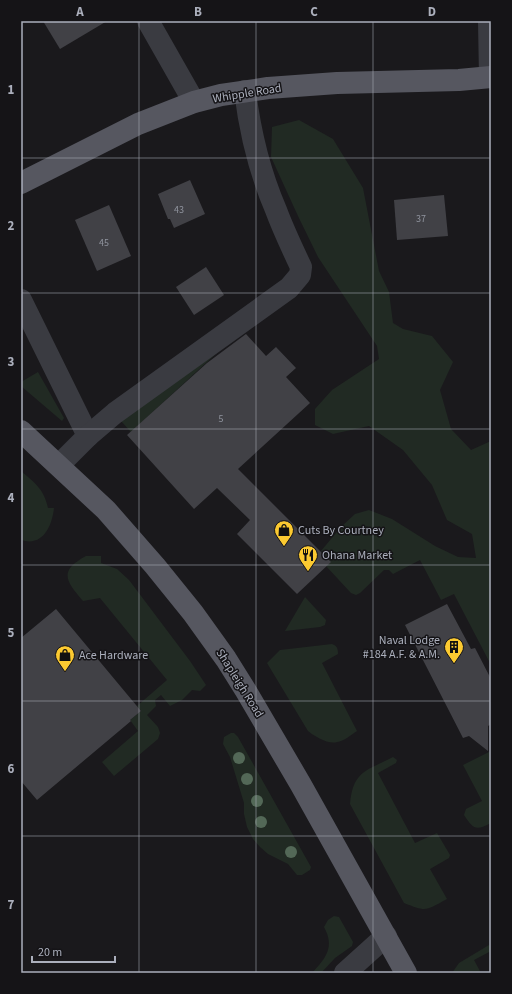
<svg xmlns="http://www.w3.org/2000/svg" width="512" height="994" font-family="'Source Sans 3',sans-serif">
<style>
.green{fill:#212a23}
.building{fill:#414146}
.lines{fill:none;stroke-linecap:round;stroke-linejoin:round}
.minor{stroke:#3a3b41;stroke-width:22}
.major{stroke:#565760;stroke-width:22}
.tree{fill:#536857}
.grid{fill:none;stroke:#abafbc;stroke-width:1;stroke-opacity:0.55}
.labels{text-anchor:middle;stroke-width:3;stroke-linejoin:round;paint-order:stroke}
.number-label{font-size:10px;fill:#90949e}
.street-label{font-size:12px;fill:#abafbc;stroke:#151417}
.poi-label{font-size:12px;fill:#abafbc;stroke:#151417;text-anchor:start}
.neatline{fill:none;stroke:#abafbc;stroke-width:1.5}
.grid-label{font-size:13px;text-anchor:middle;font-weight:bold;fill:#abafbc}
</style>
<rect width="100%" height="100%" fill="#1a191c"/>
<g class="green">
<path d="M 299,120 L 333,139 L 363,188 L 379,271 L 389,292 L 393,323 L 403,329 L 432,336 L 453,362 L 440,390 L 451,429 L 471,450 L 491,441 L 491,665 L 454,594 L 441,600 L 420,560 L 393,574 L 389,570 L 384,570 L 360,593 L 356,595 L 351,593 L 326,566 L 330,561 L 321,551 L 341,527 L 355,514 L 369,510 L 392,519 L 435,546 L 458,557 L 476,558 L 472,534 L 447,520 L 432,485 L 403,450 L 369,426 L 333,434 L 315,425 L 315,409 L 332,390 L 379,359 L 377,346 L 318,257 L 298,216 L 271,157 L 272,127 Z"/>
<path d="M 232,339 L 131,432 L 121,421 Z"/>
<path d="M 38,372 L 64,418 L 62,421 L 21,386 L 21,382 Z"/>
<path d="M 21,471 C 35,483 44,489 48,508 L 54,508 C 52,526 43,547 21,540 Z"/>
<path d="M 86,556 L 101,556 L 101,563 L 117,569 L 129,580 L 190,661 L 206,685 L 200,691 L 192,690 L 182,700 L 170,706 L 161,695 L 155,700 L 156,706 L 147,715 L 158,727 L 160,733 L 158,739 L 114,776 L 102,762 L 138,731 L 130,720 L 141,711 L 137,706 L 167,680 L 100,598 L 83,601 C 66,581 58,571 86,556 Z"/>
<path d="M 305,597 L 326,620 L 325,625 L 320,627 L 285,631 Z"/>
<path d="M 332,644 C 337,646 338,648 338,654 L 322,663 L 357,731 C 351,735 344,741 337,742 C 329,745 314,736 308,731 L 267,663 L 280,650 Z"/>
<path d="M 231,733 L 234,733 L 238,737 L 311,867 L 310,870 L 302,875 L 297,875 L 288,864 L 268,854 L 260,847 L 253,839 L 247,827 L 244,814 L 244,803 L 230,757 L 223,744 L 224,737 Z"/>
<path d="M 491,751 L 491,823 C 476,831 473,829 464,815 L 466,809 L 482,801 L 463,765 Z"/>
<path d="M 393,757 L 397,760 L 396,763 L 378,773 L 415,843 L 437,833 L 450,855 L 449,858 L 430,869 L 447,899 C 425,911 427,912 404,903 L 350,804 C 353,771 366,771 393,757 Z"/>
<path d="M 334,916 L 339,917 L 353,942 L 352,946 L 335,958 L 321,973 L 312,973 C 326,958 335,947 324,927 L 328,920 Z"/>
<path d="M 489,945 L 491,947 L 491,951 L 474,960 L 481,973 L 452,973 L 459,963 Z"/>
</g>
<g class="building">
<path d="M 43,21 L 107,21 L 60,49 Z"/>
<path d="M 190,180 L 205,214 L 174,228 L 170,219 L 168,219 L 158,194 Z"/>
<path d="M 444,195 L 448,236 L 397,240 L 394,200 Z"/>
<path d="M 109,205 L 131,256 L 97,271 L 75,220 Z"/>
<path d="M 206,267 L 224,295 L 194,315 L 176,287 Z"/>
<path d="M 246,334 L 266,356 L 276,347 L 296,368 L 286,377 L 310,403 L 238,469 L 331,562 L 297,594 L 237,534 L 250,520 L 217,488 L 194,509 L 127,435 L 207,363 Z"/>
<path d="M 447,604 L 471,649 L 475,648 L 491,679 L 491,724 L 488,726 L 488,751 L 469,736 L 463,738 L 405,625 Z"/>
<path d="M 56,609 L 141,711 L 130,720 L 131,721 L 37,800 L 21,781 L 21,638 Z"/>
</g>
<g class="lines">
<g class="minor">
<path d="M 148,21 L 194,102"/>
<path d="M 489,21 L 490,77"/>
<path d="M 21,300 L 88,436"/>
<path d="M 59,465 L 88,436 L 115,413 L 289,288 L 300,275 L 301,267 C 292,248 283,229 276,210 C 260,173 250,132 245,91"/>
<path d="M 345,973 L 386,936"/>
</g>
<g class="major">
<path d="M 21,183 L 138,124 L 194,102 L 221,95 L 268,88 L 337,83 L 459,80 L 491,77"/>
<path d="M 21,431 L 106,510 L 155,566 L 193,613 L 226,659 L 246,691 L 301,785 L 406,973"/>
</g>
</g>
<g class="tree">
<circle cx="239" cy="758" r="6"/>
<circle cx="247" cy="779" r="6"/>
<circle cx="257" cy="801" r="6"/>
<circle cx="261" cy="822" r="6"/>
<circle cx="291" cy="852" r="6"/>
</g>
<path class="grid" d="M 139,21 L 139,973M 256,21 L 256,973M 373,21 L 373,973M 21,158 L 491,158M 21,293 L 491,293M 21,429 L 491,429M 21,565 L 491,565M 21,701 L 491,701M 21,836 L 491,836"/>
<defs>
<symbol id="shop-pin" viewBox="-11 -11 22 30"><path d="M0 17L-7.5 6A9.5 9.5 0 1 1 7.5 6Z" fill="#fcca31" stroke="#151417"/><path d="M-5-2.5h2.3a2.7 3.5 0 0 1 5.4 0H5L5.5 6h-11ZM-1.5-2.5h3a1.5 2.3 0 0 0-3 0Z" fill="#111"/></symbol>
<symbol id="restaurant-pin" viewBox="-11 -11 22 30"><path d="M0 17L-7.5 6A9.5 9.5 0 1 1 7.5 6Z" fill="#fcca31" stroke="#151417"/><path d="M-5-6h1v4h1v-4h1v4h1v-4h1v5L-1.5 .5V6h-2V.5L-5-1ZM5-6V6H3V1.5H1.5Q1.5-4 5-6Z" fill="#111"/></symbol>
<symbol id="building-pin" viewBox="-11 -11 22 30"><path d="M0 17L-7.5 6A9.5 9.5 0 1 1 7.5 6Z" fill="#fcca31" stroke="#151417"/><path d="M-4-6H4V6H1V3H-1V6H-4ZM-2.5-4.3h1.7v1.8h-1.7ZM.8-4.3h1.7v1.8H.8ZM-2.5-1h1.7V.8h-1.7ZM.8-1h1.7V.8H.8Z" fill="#111"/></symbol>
</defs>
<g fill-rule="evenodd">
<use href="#shop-pin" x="273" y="519" width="22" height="30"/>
<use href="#restaurant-pin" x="297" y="544" width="22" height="30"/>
<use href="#building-pin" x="443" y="636" width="22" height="30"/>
<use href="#shop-pin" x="54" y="644" width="22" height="30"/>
</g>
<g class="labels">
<g class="number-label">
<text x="179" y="213">43</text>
<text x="421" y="222">37</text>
<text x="104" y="246">45</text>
<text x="221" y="422">5</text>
</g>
<g class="street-label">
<text transform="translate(247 93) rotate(-9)" y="4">Whipple Road</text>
<text transform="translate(240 683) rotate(58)" y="4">Shapleigh Road</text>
</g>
<g class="poi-label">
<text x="298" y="534">Cuts By Courtney</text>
<text x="322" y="559">Ohana Market</text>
<text x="440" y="644" text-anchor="end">Naval Lodge<tspan x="440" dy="14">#184 A.F. &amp; A.M.</tspan></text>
<text x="79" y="659">Ace Hardware</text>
</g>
</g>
<rect width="512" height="994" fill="none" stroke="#151417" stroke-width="44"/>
<path d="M32 956v6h83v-6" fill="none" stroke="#abafbc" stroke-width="2"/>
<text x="38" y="956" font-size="12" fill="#abafbc" stroke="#151417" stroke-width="3" paint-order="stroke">20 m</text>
<rect x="22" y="22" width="468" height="950" class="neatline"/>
<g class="grid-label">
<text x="80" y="16">A</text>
<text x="198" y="16">B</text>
<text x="314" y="16">C</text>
<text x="432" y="16">D</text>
<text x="11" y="94">1</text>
<text x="11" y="230">2</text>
<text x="11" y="366">3</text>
<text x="11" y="502">4</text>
<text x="11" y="637">5</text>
<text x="11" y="773">6</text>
<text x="11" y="909">7</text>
</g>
</svg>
